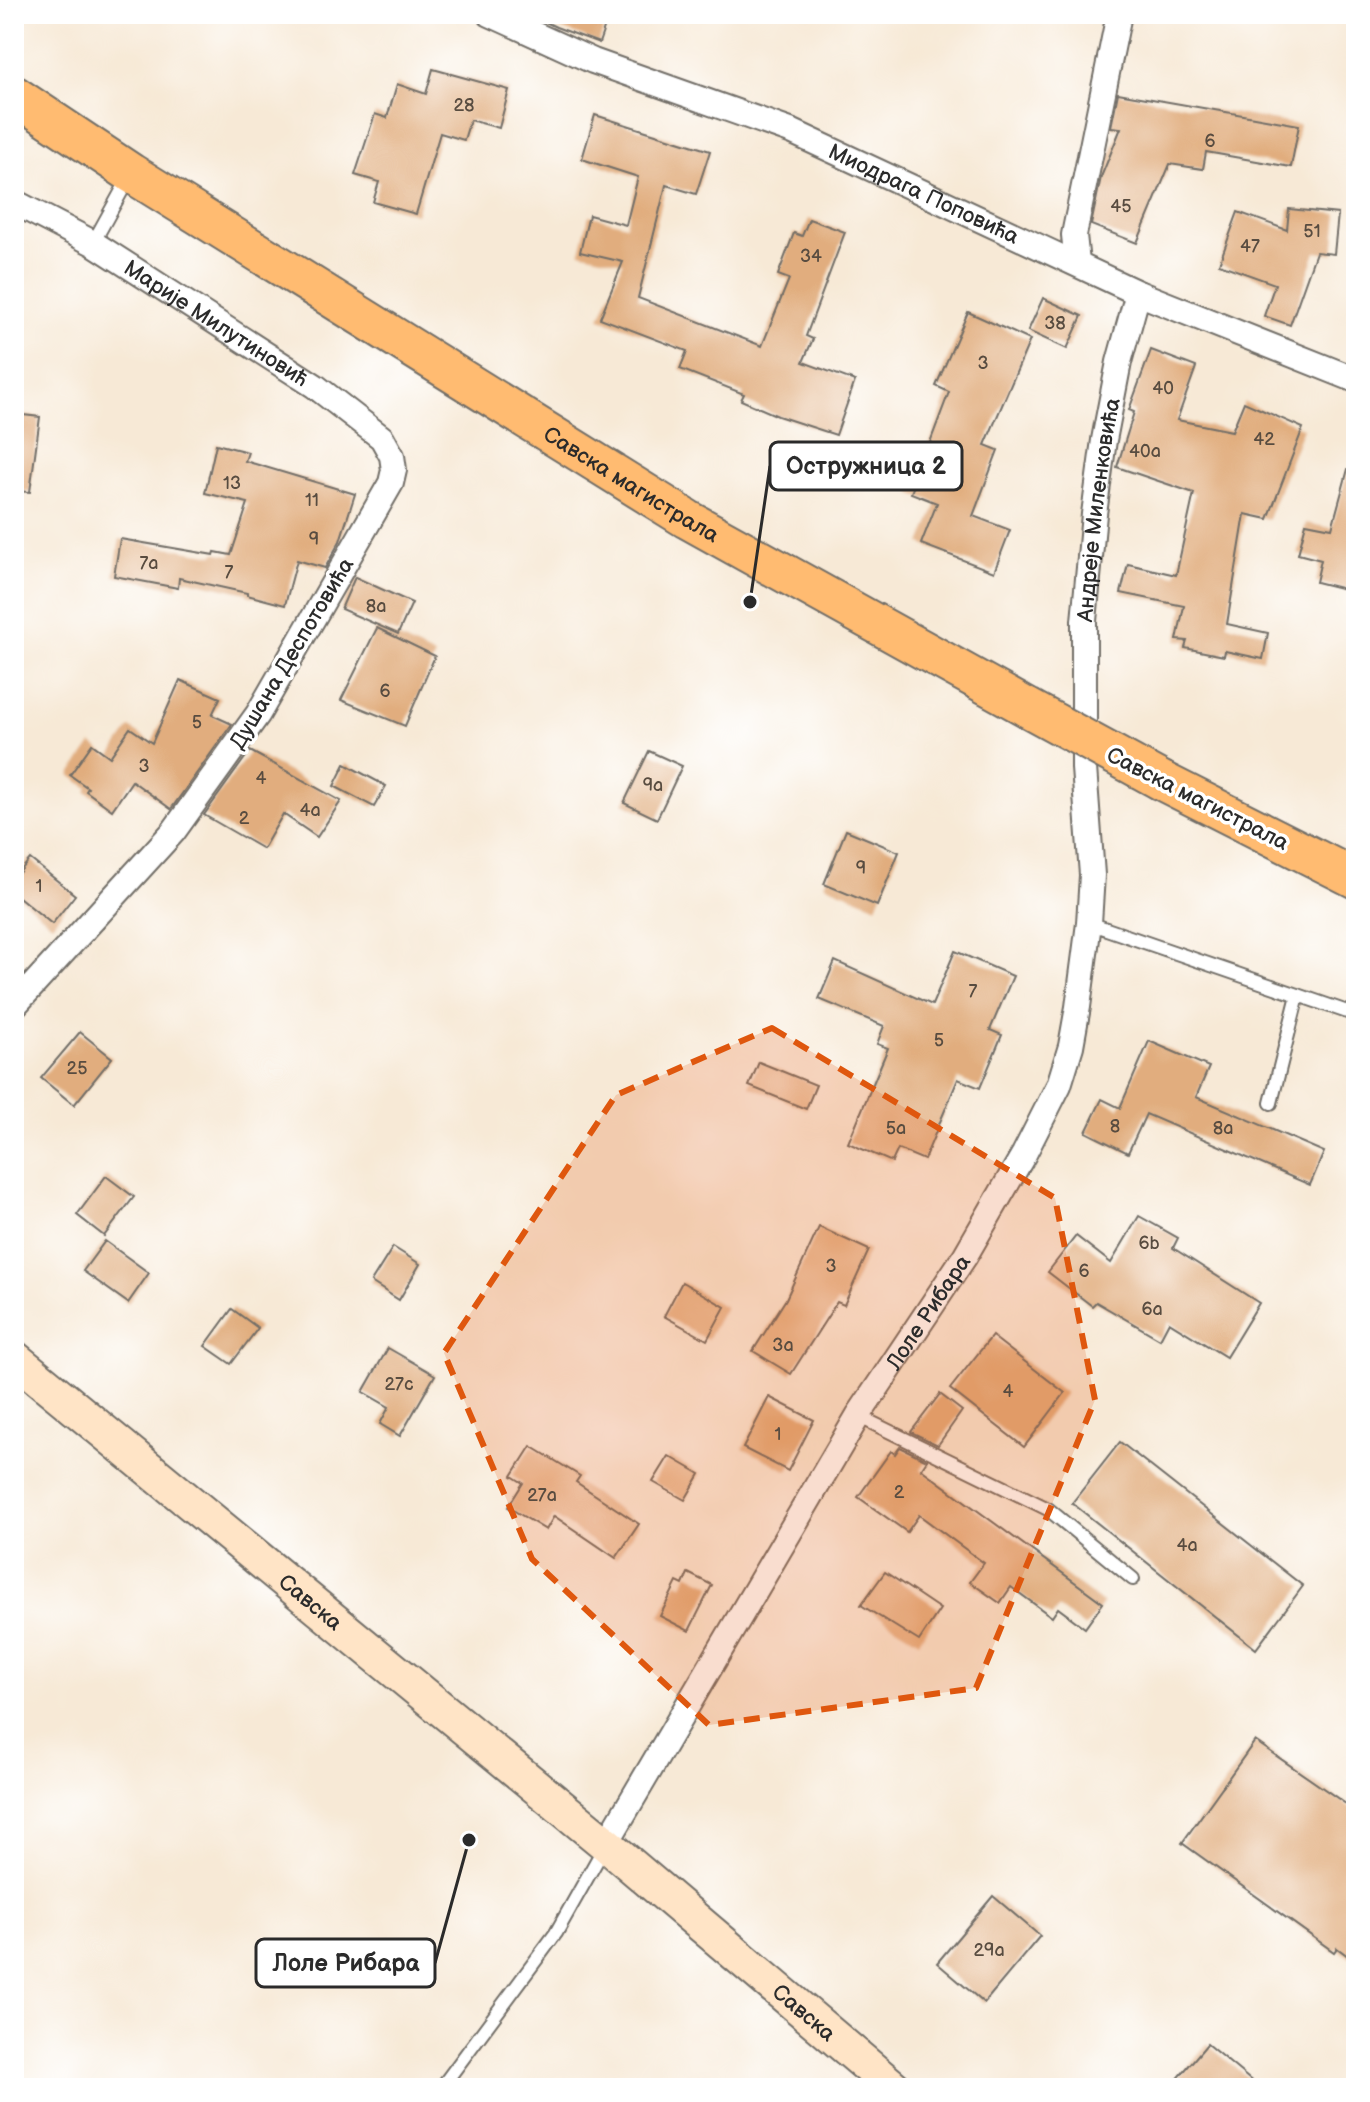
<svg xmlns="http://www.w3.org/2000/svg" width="1370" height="2102" font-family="'Balsamiq Sans',sans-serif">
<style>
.building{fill:#e1ad7e}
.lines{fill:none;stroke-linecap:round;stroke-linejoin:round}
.lane-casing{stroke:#726e67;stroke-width:16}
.street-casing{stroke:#726e67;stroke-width:28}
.secondary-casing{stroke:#726e67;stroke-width:38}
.primary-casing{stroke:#726e67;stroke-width:42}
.lane{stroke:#fff;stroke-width:12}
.street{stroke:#fff;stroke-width:24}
.secondary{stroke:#ffe4c6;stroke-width:34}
.primary{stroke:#ffbb71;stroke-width:38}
.primary-bridge-casing{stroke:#726e67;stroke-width:42;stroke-linecap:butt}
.primary-bridge{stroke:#ffbb71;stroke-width:38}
.marked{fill:#df570e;fill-opacity:0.2;stroke:#df570e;stroke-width:6;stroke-dasharray:16 10;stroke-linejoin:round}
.labels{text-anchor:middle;stroke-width:7;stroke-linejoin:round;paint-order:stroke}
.number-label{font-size:18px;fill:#584c40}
.street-label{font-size:22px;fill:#2b2b2b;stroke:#fff}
.leader{fill:none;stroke:#2b2b2b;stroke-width:3}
.callout-dot{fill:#2b2b2b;stroke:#fff;stroke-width:3}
.callout{fill:#fff;stroke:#2b2b2b;stroke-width:3}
.callout-label{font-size:24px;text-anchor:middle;font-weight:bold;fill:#2b2b2b}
</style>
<rect width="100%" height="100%" fill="#fff"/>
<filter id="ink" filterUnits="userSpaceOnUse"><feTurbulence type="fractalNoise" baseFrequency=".0125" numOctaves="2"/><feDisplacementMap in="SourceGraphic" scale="16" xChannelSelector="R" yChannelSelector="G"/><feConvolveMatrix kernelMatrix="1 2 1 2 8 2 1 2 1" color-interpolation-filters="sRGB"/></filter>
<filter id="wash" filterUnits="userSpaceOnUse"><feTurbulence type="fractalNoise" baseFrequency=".006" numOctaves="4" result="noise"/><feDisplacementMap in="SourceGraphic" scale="32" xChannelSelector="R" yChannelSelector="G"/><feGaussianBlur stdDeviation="1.8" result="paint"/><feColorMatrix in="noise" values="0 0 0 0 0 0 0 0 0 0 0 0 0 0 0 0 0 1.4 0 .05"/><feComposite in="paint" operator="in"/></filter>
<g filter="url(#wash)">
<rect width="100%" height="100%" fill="#f7e9d6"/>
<g id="blocks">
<g class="building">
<path d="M 529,14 L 609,14 L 599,43 L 556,27 Z"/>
<path d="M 433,69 L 509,90 L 499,128 L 470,120 L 464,140 L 440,133 L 416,214 L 373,202 L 379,182 L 355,175 L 375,114 L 387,118 L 397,84 L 426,94 Z"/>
<path d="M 1118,93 L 1299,125 L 1291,167 L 1206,152 L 1203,169 L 1170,164 L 1137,243 L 1091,225 L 1101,177 L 1121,128 L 1111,127 Z"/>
<path d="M 595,115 L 710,151 L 696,194 L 666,185 L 638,298 L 762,346 L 789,279 L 778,275 L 794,233 L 802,236 L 809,219 L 845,232 L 806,336 L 813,339 L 803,362 L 855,381 L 836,435 L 778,416 L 741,400 L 744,394 L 680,369 L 687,351 L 600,318 L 623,262 L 580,252 L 589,215 L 626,225 L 638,177 L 582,159 Z"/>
<path d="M 1289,209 L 1338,214 L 1334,254 L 1316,252 L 1290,325 L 1264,316 L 1275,284 L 1219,264 L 1238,212 L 1287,230 Z"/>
<path d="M 1043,298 L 1082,316 L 1067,349 L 1028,331 Z"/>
<path d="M 968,312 L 1030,340 L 985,445 L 998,450 L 973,516 L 1010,530 L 994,572 L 921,544 L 937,503 L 911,493 L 949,392 L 936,386 Z"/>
<path d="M 1151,350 L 1196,367 L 1177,420 L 1232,431 L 1244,402 L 1303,428 L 1268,519 L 1245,514 L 1227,624 L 1268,633 L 1263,659 L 1225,651 L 1224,656 L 1185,648 L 1187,641 L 1177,640 L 1184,606 L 1121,593 L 1128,564 L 1176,575 L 1194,493 L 1117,467 L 1134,412 L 1129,410 Z"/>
<path d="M 14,414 L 40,417 L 30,492 L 14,491 Z"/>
<path d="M 216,444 L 248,452 L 245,461 L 355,494 L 340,541 L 325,568 L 297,560 L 285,605 L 247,595 L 247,593 L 179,578 L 178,588 L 114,576 L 120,539 L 214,555 L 215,552 L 231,555 L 248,503 L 205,493 Z"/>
<path d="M 1348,469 L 1356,470 L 1356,592 L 1316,582 L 1321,560 L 1298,554 L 1306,523 L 1332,528 Z"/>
<path d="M 355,577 L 412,603 L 398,634 L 341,609 Z"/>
<path d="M 377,628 L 435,656 L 405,726 L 341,700 Z"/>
<path d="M 180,680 L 220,698 L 212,715 L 232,724 L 171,809 L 132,781 L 112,810 L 86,791 L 88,788 L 70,775 L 92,744 L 110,757 L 130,728 L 152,743 Z"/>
<path d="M 250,751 L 341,801 L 317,837 L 283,814 L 263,849 L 204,815 Z"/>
<path d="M 649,751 L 682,766 L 657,819 L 624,803 Z"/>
<path d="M 345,764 L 386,786 L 374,807 L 334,786 Z"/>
<path d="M 846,830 L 899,852 L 877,906 L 824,884 Z"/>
<path d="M 30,859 L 75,895 L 52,924 L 14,893 L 14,879 Z"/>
<path d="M 955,951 L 1013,976 L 990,1030 L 1002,1035 L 980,1088 L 958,1079 L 924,1160 L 898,1149 L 892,1162 L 848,1143 L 888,1048 L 877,1044 L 884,1026 L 819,999 L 835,961 L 932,1005 Z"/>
<path d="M 80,1032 L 112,1058 L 74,1105 L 41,1078 Z"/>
<path d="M 1149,1041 L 1209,1067 L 1196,1097 L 1324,1152 L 1310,1185 L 1146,1114 L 1128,1153 L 1086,1132 L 1102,1099 L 1120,1108 Z"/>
<path d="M 759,1062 L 816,1085 L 806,1109 L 749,1086 Z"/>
<path d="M 106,1176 L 134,1197 L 104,1236 L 77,1215 Z"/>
<path d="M 1139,1216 L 1178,1238 L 1173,1248 L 1259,1303 L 1226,1357 L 1169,1322 L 1160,1339 L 1096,1302 L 1092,1306 L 1048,1272 L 1076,1236 L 1111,1263 Z"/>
<path d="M 819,1227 L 869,1250 L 844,1305 L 837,1302 L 791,1374 L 753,1351 L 786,1299 Z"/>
<path d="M 105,1241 L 149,1273 L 128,1303 L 83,1271 Z"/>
<path d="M 393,1247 L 420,1264 L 399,1300 L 371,1282 Z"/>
<path d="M 682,1282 L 725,1307 L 707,1340 L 664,1316 Z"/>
<path d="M 232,1309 L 258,1328 L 231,1364 L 205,1346 Z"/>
<path d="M 992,1336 L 1065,1393 L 1024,1447 L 950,1389 Z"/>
<path d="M 388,1348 L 435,1375 L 400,1436 L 380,1424 L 389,1407 L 363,1392 Z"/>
<path d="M 940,1394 L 962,1411 L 938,1445 L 911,1432 Z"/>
<path d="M 769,1397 L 814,1420 L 788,1471 L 743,1448 Z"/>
<path d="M 1120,1442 L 1303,1586 L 1256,1649 L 1072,1503 Z"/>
<path d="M 531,1446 L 580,1476 L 576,1482 L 639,1524 L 616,1558 L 554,1516 L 546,1530 L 508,1507 L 523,1483 L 512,1476 Z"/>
<path d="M 900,1447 L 927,1460 L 921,1469 L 1103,1603 L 1085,1628 L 1058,1608 L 1052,1617 L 1011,1587 L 1000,1603 L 970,1582 L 984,1563 L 919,1515 L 907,1532 L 858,1497 L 891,1451 L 895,1454 Z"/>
<path d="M 669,1456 L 700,1474 L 685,1500 L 653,1482 Z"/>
<path d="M 885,1572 L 940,1609 L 919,1641 L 861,1605 Z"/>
<path d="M 688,1573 L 712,1585 L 689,1631 L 660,1616 L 677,1582 L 683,1585 Z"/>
<path d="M 1255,1741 L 1356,1811 L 1356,1962 L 1337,1948 L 1334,1952 L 1182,1843 Z"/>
<path d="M 993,1896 L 1040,1936 L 984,2003 L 937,1963 Z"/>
<path d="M 1207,2044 L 1260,2088 L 1170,2088 Z"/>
</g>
</g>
</g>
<g filter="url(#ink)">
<use href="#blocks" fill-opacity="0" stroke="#726e67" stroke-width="2"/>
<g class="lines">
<defs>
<g id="lane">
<path d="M 93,243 L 130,176"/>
<path d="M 1089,923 L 1298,995 L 1271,1103"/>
<path d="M 1298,995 L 1356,1015"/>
<path d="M 858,1416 L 1048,1509 L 1133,1579"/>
<path d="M 441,2088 L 556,1933 L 605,1846"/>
</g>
<g id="street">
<path id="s1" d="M 490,14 L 593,61 L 793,132 L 1138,293 L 1356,380"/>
<path id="s2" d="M 14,202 L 93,243 L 315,386 L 382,438 L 392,456 L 394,470 L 391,483 L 258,714 L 173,832 L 14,1006"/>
<path d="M 1077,263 L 1074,235 L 1119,14"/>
<path id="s3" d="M 606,1844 L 858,1416 L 965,1256 L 1024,1154 L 1059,1085 L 1071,1046 L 1078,1007 L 1089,923 L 1092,875 L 1084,768 L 1084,621 L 1094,514 L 1104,440 L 1119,362 L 1138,293"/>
</g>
<g id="secondary">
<path id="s4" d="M 14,1358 L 606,1844 L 894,2088"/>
</g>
<g id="primary">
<path id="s5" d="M 14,95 L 131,173 L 687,519 L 1028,708"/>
<path d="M 1162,781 L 1356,879"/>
</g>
</defs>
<use href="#lane" class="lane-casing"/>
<use href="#street" class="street-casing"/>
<use href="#secondary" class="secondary-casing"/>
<use href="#primary" class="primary-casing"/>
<use href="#lane" class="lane"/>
<use href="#street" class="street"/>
<use href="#secondary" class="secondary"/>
<use href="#primary" class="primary"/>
<defs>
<path id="primary-bridge" d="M 1028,708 L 1162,781"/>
</defs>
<use href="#primary-bridge" class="primary-bridge-casing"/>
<use href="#primary-bridge" class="primary-bridge"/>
</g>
</g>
<path class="marked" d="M 772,1028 L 1055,1198 L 1095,1400 L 976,1688 L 709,1725 L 532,1559 L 444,1353 L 616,1095 Z"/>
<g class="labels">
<g class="number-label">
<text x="464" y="111">28</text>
<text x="1210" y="147">6</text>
<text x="1121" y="212">45</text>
<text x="1312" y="237">51</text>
<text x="1250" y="252">47</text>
<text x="811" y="262">34</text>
<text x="1055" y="329">38</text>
<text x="983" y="369">3</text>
<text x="1163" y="394">40</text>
<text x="1264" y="445">42</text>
<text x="1145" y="457">40a</text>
<text x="232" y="489">13</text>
<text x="312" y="506">11</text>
<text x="314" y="545">9</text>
<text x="149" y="569">7a</text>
<text x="229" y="578">7</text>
<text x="376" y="612">8a</text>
<text x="385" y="697">6</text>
<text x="197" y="728">5</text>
<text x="144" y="772">3</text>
<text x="261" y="784">4</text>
<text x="653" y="791">9a</text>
<text x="310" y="816">4a</text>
<text x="244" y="824">2</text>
<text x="861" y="874">9</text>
<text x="39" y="892">1</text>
<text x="973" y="997">7</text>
<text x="939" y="1046">5</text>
<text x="77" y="1074">25</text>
<text x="1115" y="1132">8</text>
<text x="896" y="1134">5a</text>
<text x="1223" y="1134">8a</text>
<text x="1149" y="1249">6b</text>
<text x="831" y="1272">3</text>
<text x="1084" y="1277">6</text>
<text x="1152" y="1315">6a</text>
<text x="783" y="1351">3a</text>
<text x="399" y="1390">27c</text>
<text x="1008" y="1397">4</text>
<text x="778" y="1440">1</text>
<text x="899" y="1498">2</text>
<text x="542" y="1501">27a</text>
<text x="1187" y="1551">4a</text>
<text x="989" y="1956">29a</text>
</g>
<g class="street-label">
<text dy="8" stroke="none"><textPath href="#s1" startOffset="470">Миодрага Поповића</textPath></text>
<text dy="8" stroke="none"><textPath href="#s2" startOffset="236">Марије Милутиновић</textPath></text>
<text dy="8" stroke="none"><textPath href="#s5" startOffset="730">Савска магистрала</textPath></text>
<text dy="8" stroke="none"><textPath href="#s3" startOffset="1464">Андреје Миленковића</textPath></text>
<text transform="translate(291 653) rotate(-59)" y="8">Душана Деспотовића</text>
<text transform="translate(1198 798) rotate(27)" y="8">Савска магистрала</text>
<text dy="8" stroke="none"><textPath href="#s3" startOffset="622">Лоле Рибара</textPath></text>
<text dy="8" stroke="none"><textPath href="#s4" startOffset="384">Савска</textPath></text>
<text dy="8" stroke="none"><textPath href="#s4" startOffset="1026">Савска</textPath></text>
</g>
</g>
<path class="leader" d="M750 602L770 466M469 1840L435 1963"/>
<g class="callout-dot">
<circle cx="750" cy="602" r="8"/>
<circle cx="469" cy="1840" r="8"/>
</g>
<g class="callout">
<rect x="770" y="442" width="192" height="48" rx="8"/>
<rect x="256" y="1939" width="179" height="48" rx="8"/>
</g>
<g class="callout-label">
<text x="866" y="474">Остружница 2</text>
<text x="346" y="1971">Лоле Рибара</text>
</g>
<rect width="1370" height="2102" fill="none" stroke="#fff" stroke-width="48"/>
</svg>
